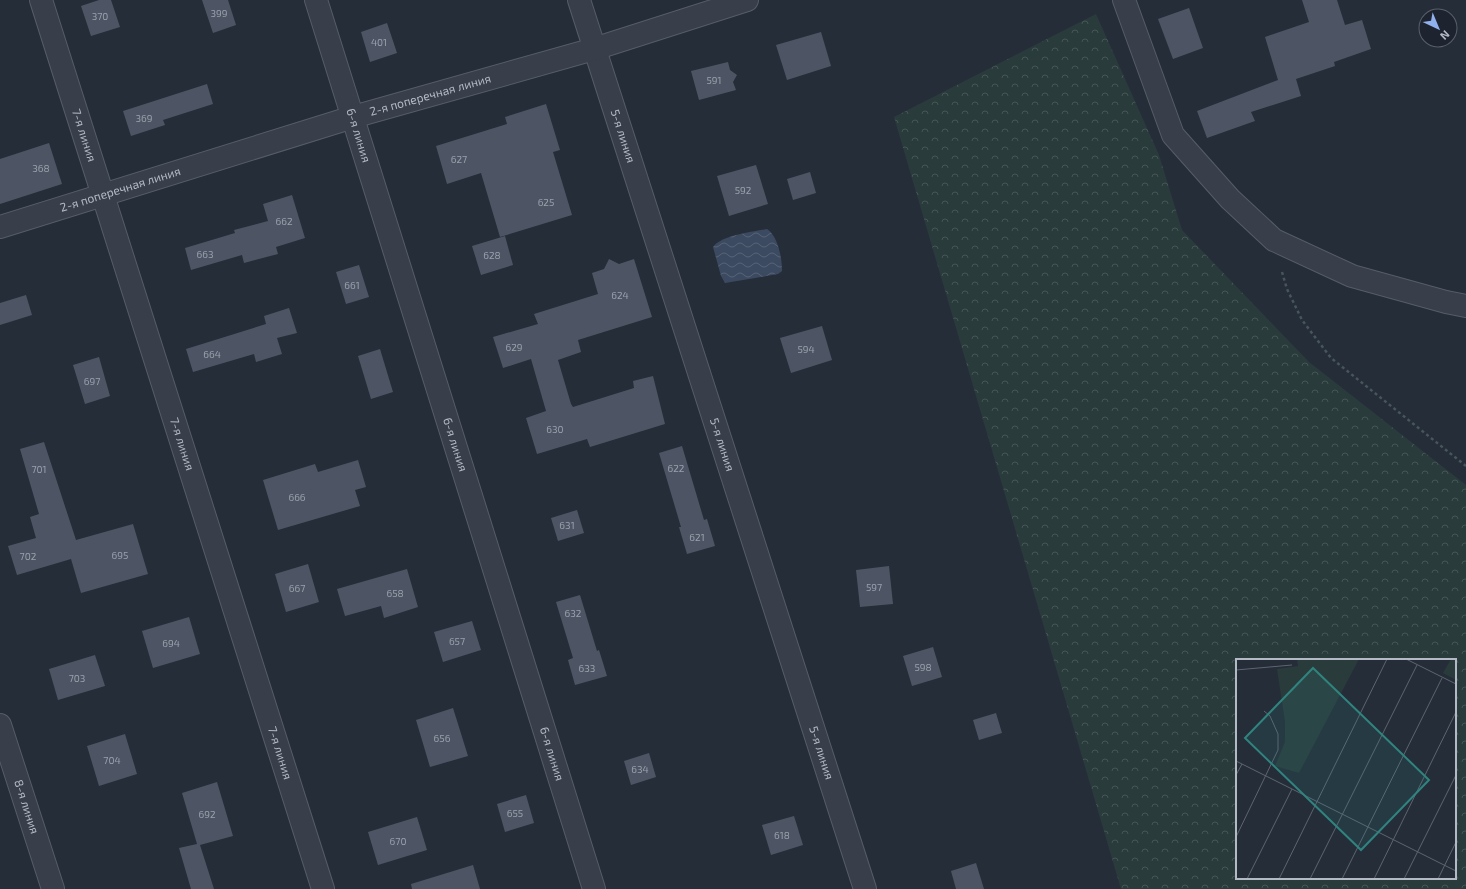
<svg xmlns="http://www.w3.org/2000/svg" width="1466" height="889" font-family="'Exo 2',sans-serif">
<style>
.forest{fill:url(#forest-crowns);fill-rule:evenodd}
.water{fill:url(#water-waves)}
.building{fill:#4d5564}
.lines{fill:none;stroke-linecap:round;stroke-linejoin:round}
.minor-casing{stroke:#565d68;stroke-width:24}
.path{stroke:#46565a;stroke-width:2.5;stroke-dasharray:3 3;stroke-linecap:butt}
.minor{stroke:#383f4a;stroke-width:22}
.labels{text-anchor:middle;stroke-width:3;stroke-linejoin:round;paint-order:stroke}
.number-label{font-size:10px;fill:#9aa1ad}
.street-label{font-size:12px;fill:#b3bac5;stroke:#1d242f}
.inset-road{fill:none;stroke:#5e6571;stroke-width:1}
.view{fill:#30847f;fill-opacity:0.15;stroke:#30847f;stroke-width:2}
.inset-edge{fill:none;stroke:#b3bac5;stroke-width:2}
</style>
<defs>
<pattern id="forest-crowns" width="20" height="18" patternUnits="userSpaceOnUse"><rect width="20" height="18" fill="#2a3b3c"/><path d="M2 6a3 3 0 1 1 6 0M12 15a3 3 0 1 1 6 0" fill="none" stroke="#465557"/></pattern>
<pattern id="water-waves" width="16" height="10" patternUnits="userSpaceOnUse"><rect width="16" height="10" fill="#3c4a61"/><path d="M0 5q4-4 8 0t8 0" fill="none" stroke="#566276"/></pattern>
</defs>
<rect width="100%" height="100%" fill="#252d39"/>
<path class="forest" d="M 1096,14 L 1159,155 L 1182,230 L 1309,362 L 1466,485 L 1466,889 L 1121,889 L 894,117 ZM 1237,660 L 1455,660 L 1455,878 L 1237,878 Z"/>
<path class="water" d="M 767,229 C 778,236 782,258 782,271 L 778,274 L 725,283 L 721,276 L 713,247 C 722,235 753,232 767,229 Z"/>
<g class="building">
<path d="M 99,0 L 111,0 L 120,27 L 91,36 L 81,6 Z"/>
<path d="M 202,0 L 228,0 L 236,25 L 213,33 Z"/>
<path d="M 1302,0 L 1337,0 L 1345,25 L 1362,20 L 1371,49 L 1334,62 L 1335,66 L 1296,79 L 1301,96 L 1251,112 L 1255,121 L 1207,138 L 1197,111 L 1278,80 L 1265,37 L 1309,22 Z"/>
<path d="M 1189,8 L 1203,48 L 1173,59 L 1158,19 Z"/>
<path d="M 387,23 L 397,53 L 370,62 L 361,32 Z"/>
<path d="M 821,32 L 831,66 L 787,80 L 776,45 Z"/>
<path d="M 728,62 L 730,70 L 737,75 L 733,82 L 736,90 L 699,100 L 691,71 Z"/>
<path d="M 207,84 L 213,104 L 163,120 L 165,125 L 131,136 L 123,111 Z"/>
<path d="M 546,104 L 560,150 L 553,152 L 572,215 L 500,237 L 481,173 L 447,184 L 436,146 L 507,124 L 505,117 Z"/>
<path d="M 49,143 L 62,184 L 0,204 L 0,159 Z"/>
<path d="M 756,165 L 768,204 L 729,216 L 717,176 Z"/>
<path d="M 810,172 L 816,193 L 793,200 L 787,179 Z"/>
<path d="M 292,195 L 305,238 L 276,247 L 278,254 L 244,263 L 242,255 L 191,270 L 185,248 L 235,233 L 234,230 L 268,221 L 263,204 Z"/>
<path d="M 505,236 L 513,265 L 481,275 L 472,246 Z"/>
<path d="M 609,259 L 619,264 L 634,259 L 652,317 L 578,340 L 581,352 L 558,360 L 571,404 L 573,407 L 634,388 L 633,381 L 653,376 L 665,424 L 590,447 L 587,439 L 537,454 L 526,418 L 546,411 L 531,359 L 503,368 L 493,337 L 538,324 L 534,314 L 598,294 L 592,273 L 604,269 Z"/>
<path d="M 359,265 L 369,297 L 346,304 L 336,272 Z"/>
<path d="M 26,295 L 32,315 L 0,325 L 0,303 Z"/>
<path d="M 289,308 L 297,333 L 277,338 L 282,354 L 256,362 L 254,354 L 193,372 L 186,349 L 266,324 L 264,316 Z"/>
<path d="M 822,326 L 832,360 L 791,373 L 780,338 Z"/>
<path d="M 380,349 L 393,392 L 371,399 L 358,356 Z"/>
<path d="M 99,357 L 110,396 L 85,404 L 73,365 Z"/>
<path d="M 44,442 L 76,540 L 133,524 L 148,574 L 81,593 L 71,559 L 17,575 L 8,546 L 36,538 L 30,517 L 39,514 L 20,449 Z"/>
<path d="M 682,446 L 704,520 L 707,519 L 715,546 L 687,554 L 679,527 L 681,527 L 659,453 Z"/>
<path d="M 358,460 L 366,487 L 355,490 L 360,506 L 278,530 L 263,480 L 315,464 L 318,472 Z"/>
<path d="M 577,510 L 584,533 L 558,541 L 551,518 Z"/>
<path d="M 308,564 L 319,602 L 286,612 L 275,574 Z"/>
<path d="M 889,566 L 893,604 L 860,607 L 856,570 Z"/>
<path d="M 407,569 L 418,607 L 384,618 L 381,606 L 345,616 L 337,589 Z"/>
<path d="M 580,595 L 597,651 L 599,650 L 607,676 L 575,685 L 568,660 L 573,658 L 556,602 Z"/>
<path d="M 189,617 L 200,654 L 153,668 L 142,631 Z"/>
<path d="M 472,621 L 481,650 L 443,662 L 434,632 Z"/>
<path d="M 933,647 L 942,677 L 912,686 L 903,656 Z"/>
<path d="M 95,655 L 105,686 L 58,700 L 49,669 Z"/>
<path d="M 453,708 L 468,756 L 430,767 L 416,720 Z"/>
<path d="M 996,713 L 1002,733 L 979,740 L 973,720 Z"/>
<path d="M 125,734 L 137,774 L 99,786 L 87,746 Z"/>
<path d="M 649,753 L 656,777 L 631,785 L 624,761 Z"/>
<path d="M 217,782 L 233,836 L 200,845 L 214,889 L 191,889 L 179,848 L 197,844 L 182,793 Z"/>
<path d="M 526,795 L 534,823 L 505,832 L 497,804 Z"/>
<path d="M 794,816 L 803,845 L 771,855 L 762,825 Z"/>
<path d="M 417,817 L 427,850 L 378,865 L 368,832 Z"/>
<path d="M 976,863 L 984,889 L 956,889 L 951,871 Z"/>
<path d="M 473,865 L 480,889 L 412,889 L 411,884 Z"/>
</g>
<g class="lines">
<defs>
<g id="minor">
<path id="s1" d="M 41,0 L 323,889"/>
<path id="s2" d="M 316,0 L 594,889"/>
<path id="s3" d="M 579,0 L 865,889"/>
<path d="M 1124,0 L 1173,135 L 1230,199 L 1274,240 L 1352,276 L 1446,302 L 1466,306"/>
<path id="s4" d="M 0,227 L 353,117 L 594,49 L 747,0"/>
<path id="s5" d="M 0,725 L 53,889"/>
</g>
</defs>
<use href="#minor" class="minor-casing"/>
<path class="path" d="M 1282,272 L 1287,289 L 1302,320 L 1331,358 L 1466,466"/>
<use href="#minor" class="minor"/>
</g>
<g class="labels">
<g class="number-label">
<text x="219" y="17">399</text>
<text x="100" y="20">370</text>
<text x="379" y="46">401</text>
<text x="714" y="84">591</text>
<text x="144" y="122">369</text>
<text x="459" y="163">627</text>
<text x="41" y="172">368</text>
<text x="743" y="194">592</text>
<text x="546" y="206">625</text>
<text x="284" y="225">662</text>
<text x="205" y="258">663</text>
<text x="492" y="259">628</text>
<text x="352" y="289">661</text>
<text x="620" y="299">624</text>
<text x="514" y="351">629</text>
<text x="806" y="353">594</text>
<text x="212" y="358">664</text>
<text x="92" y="385">697</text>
<text x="555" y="433">630</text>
<text x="676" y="472">622</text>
<text x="39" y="473">701</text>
<text x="297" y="501">666</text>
<text x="567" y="529">631</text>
<text x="697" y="541">621</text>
<text x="120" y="559">695</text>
<text x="28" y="560">702</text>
<text x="874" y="591">597</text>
<text x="297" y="592">667</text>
<text x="395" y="597">658</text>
<text x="573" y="617">632</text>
<text x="457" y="645">657</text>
<text x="171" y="647">694</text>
<text x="923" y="671">598</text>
<text x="587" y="672">633</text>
<text x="77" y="682">703</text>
<text x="442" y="742">656</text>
<text x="112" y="764">704</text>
<text x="640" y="773">634</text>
<text x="515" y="817">655</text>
<text x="207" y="818">692</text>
<text x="782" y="839">618</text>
<text x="398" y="845">670</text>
</g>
<g class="street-label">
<text dy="4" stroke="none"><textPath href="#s4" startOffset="450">2-я поперечная линия</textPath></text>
<text dy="4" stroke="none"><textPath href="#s2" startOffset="142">6-я линия</textPath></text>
<text dy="4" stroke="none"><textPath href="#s1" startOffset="142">7-я линия</textPath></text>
<text dy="4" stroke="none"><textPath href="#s3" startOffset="143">5-я линия</textPath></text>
<text dy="4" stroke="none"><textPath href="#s4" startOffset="126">2-я поперечная линия</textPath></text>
<text dy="4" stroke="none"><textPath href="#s2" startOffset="466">6-я линия</textPath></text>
<text dy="4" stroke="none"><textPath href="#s1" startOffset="466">7-я линия</textPath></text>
<text dy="4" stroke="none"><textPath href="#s3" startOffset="467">5-я линия</textPath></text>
<text dy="4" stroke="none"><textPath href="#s1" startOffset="790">7-я линия</textPath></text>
<text dy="4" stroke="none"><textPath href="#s3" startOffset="791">5-я линия</textPath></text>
<text dy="4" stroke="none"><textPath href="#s2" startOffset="790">6-я линия</textPath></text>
<text dy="4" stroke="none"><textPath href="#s5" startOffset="86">8-я линия</textPath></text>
</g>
</g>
<g transform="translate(1236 659)">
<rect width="220" height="220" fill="#252d39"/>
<path d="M 61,0 L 123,0 L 63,114 L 39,107 L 49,83 L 49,63 L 41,10 L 62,7 ZM 215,0 L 220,0 L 220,21 L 207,14 Z" fill="#2a3b3c"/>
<path class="inset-road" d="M 170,0 L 220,25M 0,11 L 56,6M 0,102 L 220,212M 0,116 L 6,105M 0,178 L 42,91 L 42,75 L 34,57 L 28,52M 11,220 L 56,130M 43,220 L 151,0M 74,220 L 181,6M 106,220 L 206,19M 138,220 L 220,53M 168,220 L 220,116M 202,220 L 220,183"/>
<path class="view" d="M 77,9 L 193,121 L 125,191 L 9,79 Z"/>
<rect width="220" height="220" class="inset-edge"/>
</g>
<g transform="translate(1438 28) rotate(136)"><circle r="19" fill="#1d242f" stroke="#59606b"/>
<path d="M0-3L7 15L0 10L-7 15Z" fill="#90b0ee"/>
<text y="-6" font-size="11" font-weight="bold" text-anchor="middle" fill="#b3bac5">N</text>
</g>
</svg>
